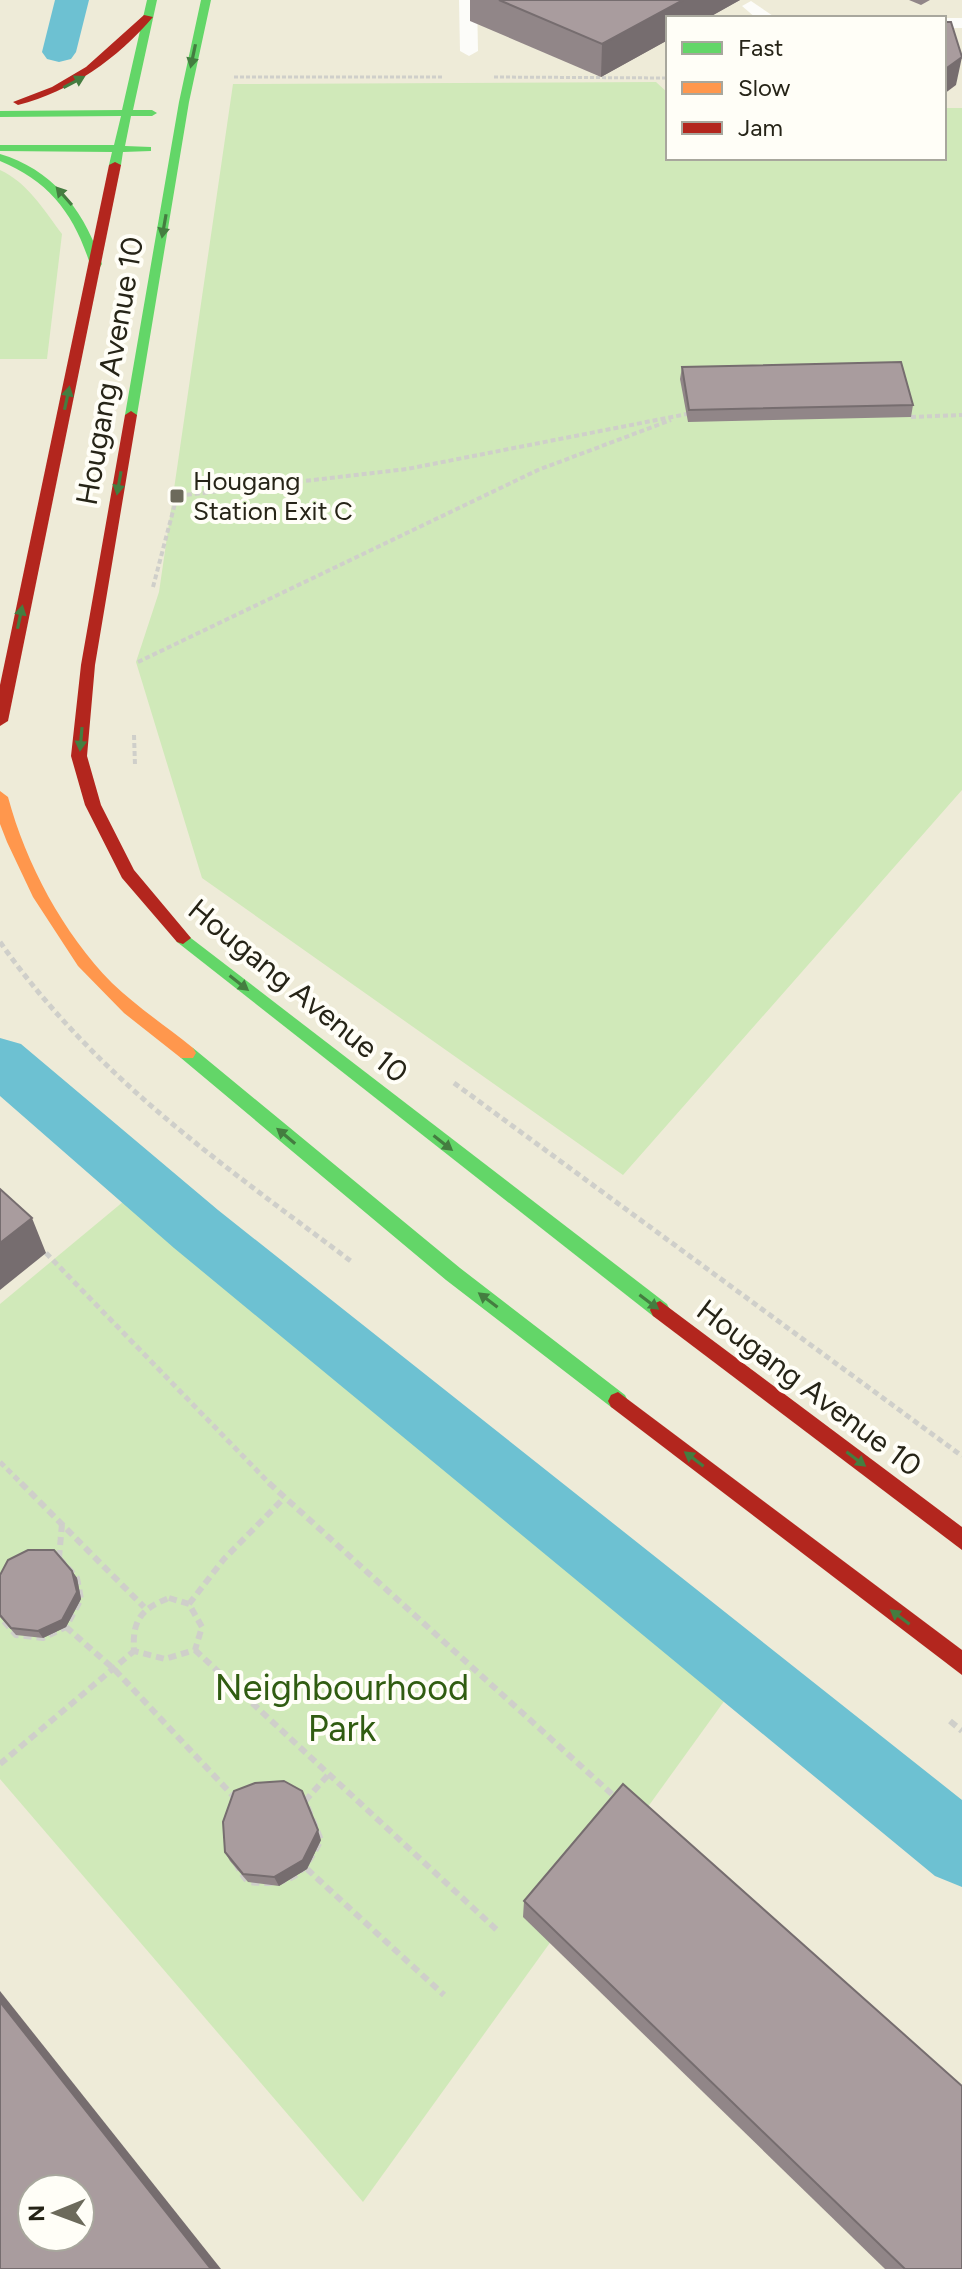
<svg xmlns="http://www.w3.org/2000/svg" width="962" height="2269" font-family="Figtree,sans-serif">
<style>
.green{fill:#d0e9b9}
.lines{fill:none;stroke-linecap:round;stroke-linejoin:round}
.canal{fill:#6dc1d2;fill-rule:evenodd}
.path-far3{stroke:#cfcfca;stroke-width:3;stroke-dasharray:4 2;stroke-linecap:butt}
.path-far2{stroke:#cfcfca;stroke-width:4;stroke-dasharray:5 3;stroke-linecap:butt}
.path-far1{stroke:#cfcfca;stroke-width:5;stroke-dasharray:6 4;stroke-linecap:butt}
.path{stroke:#cfcfca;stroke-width:6;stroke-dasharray:8 5;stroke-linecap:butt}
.lane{fill:#fcfcf9;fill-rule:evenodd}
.fast{fill:#63d668;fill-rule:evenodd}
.slow{fill:#ff974d;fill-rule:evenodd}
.jam{fill:#b3261e;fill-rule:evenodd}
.wall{fill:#918688}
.shaded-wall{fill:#766d6f}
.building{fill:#a99c9e;stroke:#766d6f;stroke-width:2;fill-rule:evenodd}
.oneway{fill:#447d40}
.poi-dot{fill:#6c6a5b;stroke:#fffef7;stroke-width:3}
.labels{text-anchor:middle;stroke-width:8;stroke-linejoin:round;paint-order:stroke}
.far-poi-label{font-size:26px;fill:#262417;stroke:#fffef7;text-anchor:start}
.street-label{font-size:30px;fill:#262417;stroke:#fffef7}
.near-park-label{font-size:36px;fill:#305c11;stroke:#fffef7}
</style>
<rect width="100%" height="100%" fill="#eeebd8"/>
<g class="green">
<path d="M 656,82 L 668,93 L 668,158 L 944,158 L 944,108 L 962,108 L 962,790 L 623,1175 L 202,878 L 136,662 L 159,592 L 233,84 Z"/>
<path d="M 0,170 C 28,183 44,210 62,234 L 47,359 L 0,359 Z"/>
<path d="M 159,1172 L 761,1650 L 363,2202 L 0,1779 L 0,1304 Z"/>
</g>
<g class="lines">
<g class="canal">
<path d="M 55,0 L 89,0 L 76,52 L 71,59 L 59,62 L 47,59 L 42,52 Z"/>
<path d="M 0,1038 L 21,1044 L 218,1210 L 962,1800 L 962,1887 L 935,1876 L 174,1248 L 0,1096 Z"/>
</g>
<g class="path-far3">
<path d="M 234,77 L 444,77"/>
<path d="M 494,77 L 668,78"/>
</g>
<g class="path-far2">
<path d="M 911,417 L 962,415"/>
<path d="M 153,587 L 177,496 L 407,469 L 687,414"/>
<path d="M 138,662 L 538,470 L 671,420"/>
<path d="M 134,735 L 135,765"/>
</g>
<g class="path-far1">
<path d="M 0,942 C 95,1077 222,1164 352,1262"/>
<path d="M 454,1083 L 962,1456"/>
<path d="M 46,1253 L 271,1485"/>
<path d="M 0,1462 L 23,1485"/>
</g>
<g class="path">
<path d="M 21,1483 L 144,1607"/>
<path d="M 269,1483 L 614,1796"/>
<path d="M 33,1557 L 59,1558 L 77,1578 L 81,1599 L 66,1627 L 43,1638 L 16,1635 L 0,1617 C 0,1588 7,1572 33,1557 Z"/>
<path d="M 59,1558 L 62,1524"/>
<path d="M 169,1598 L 189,1604 L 202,1627 L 195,1650 L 165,1659 L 134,1651 C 132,1620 141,1609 169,1598 Z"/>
<path d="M 189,1604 L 224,1559 L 284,1498"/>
<path d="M 66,1627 L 115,1670 L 237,1800"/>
<path d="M 195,1650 L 499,1932"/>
<path d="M 950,1721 L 962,1731"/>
<path d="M 0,1764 L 134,1651"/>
<path d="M 288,1792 L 305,1801 L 321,1840 C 301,1878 291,1886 248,1882 C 225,1854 228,1834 239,1801 L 260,1793 Z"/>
<path d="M 305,1801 L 329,1774"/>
<path d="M 307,1869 L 444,1995"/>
</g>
<g class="lane">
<path d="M 459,0 L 477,0 L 478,51 L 469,56 L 460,51 Z"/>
<path d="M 751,1 L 776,18 L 756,18 L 742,6 Z"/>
<path d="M 942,18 L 962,18 L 962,28 L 944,28 Z"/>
</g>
<g class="fast">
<path d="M 147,0 L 157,0 L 133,110 L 152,110 L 157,113 L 152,116 L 131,116 L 125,146 L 151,147 L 151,151 L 123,152 L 121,165 L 115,168 L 109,165 L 112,152 L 0,151 L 0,145 L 114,145 L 121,116 L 0,117 L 0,111 L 122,110 Z"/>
<path d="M 201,0 L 211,0 L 189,102 L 137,415 L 131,419 L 125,415 L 179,102 Z"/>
<path d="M 0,154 C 54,170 85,212 102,264 L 100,267 L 90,264 C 74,214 49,181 0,161 Z"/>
<path d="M 183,932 L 667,1304 L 670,1310 L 667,1316 L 660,1319 L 653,1316 L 177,942 L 175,938 L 177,934 Z"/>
<path d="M 187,1046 L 193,1048 L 460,1268 L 625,1395 L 628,1401 L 625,1407 L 618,1410 L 611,1407 L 446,1280 L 181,1058 L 178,1053 L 181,1048 Z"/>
</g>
<path class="slow" d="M 0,791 L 8,797 C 26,864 63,933 112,983 C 137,1007 166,1026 193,1048 L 196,1053 L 193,1058 L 181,1058 L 124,1013 L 78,966 L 33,897 L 7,842 L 0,824 Z"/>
<g class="jam">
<path d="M 144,15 L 153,17 C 117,59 72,91 18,105 L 13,102 L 52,87 L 86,67 Z"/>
<path d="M 115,162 L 121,165 L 8,721 L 0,726 L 0,685 L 109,165 Z"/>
<path d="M 131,411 L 137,415 L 95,665 L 87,756 L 101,805 L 134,870 L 191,938 L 183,944 L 177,942 L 122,878 L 85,805 L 71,756 L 81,665 L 125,415 Z"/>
<path d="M 660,1301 L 962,1527 L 962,1550 L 653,1316 L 650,1310 L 653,1304 Z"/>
<path d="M 618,1392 L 962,1650 L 962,1675 L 611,1407 L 608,1401 L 611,1395 Z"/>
</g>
</g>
<g class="wall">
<path d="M 470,0 L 740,0 L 601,77 L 470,21 Z"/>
<path d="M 909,0 L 930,0 L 921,5 Z"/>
<path d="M 682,367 L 913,405 L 911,417 L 688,422 L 680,379 Z"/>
<path d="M 72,1571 L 77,1578 L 81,1599 L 66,1627 L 43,1638 L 16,1635 L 0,1617 L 0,1575 Z"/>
<path d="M 321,1840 L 307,1869 L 279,1886 L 248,1882 L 230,1861 L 225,1852 Z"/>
<path d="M 524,1901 L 962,2269 L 885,2269 L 523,1917 Z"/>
</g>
<g class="shaded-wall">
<path d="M 683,0 L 740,0 L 708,18 L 668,18 L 668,40 L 601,77 L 602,44 Z"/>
<path d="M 962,57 L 956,85 L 944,94 L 944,70 Z"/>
<path d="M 32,1218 L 46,1253 L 0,1290 L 0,1243 Z"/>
<path d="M 72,1571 L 77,1578 L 81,1599 L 66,1627 L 43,1638 L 38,1631 Z"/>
<path d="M 318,1830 L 321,1840 L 307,1869 L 279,1886 L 274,1877 Z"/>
<path d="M 0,1991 L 221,2269 L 211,2269 L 0,2002 Z"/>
</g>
<g class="building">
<path d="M 499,0 L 683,0 L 602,44 Z"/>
<path d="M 944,22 L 951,22 L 962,57 L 944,70 Z"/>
<path d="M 901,362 L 913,405 L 689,410 L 682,367 Z"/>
<path d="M 0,1189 L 32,1218 L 0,1243 Z"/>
<path d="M 28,1550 L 54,1550 L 72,1571 L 77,1592 L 62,1620 L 38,1631 L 11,1628 L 0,1615 L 0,1575 L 8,1560 Z"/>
<path d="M 284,1781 L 302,1791 L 318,1830 L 303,1860 L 274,1877 L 243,1874 L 225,1852 L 223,1822 L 234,1791 L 255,1783 Z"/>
<path d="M 623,1784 L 962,2086 L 962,2269 L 905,2269 L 524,1901 Z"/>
<path d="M 0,2002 L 211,2269 L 0,2269 ZM 32,2189 L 80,2189 L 80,2237 L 32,2237 Z"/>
</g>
<defs><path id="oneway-solid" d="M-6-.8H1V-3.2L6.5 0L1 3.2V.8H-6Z" transform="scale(2)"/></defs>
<g class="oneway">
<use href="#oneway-solid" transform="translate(193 56) rotate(102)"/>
<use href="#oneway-solid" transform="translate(74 82) rotate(-28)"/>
<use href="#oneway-solid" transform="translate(64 196) rotate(-131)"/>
<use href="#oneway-solid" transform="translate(164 226) rotate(100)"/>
<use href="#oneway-solid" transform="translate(67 398) rotate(-78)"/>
<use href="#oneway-solid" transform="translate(119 483) rotate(100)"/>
<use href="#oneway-solid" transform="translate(20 617) rotate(-78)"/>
<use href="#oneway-solid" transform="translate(81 739) rotate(95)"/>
<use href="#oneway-solid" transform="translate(239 983) rotate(38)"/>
<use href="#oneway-solid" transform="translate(286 1136) rotate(-140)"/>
<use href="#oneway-solid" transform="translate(443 1143) rotate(38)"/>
<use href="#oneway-solid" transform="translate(488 1300) rotate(-143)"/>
<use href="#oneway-solid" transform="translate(649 1302) rotate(37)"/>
<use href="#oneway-solid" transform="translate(694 1459) rotate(-143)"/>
<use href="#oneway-solid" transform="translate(856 1459) rotate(37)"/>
<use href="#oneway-solid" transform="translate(900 1617) rotate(-143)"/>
</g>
<rect class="poi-dot" x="169" y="488" width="16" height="16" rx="4"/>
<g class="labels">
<g class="far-poi-label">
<text x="193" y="490">Hougang<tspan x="193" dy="30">Station Exit C</tspan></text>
</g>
<g class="street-label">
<text transform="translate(110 371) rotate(-80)" y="10">Hougang Avenue 10</text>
<text transform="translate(298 991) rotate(39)" y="10">Hougang Avenue 10</text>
<text transform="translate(809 1388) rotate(37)" y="10">Hougang Avenue 10</text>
</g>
<g class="near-park-label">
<text x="342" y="1700">Neighbourhood<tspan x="342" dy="41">Park</tspan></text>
</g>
</g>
<rect x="666" y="16" width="280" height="144" fill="#fffef7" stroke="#a8a79d" stroke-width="2"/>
<rect x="682" y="42" width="40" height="12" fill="#63d668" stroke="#a8a79d" stroke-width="2"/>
<text x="738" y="56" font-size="24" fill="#262417">Fast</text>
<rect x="682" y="82" width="40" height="12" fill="#ff974d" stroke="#a8a79d" stroke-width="2"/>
<text x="738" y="96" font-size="24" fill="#262417">Slow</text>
<rect x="682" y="122" width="40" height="12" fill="#b3261e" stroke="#a8a79d" stroke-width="2"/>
<text x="738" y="136" font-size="24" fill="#262417">Jam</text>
<g transform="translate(56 2213) rotate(269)"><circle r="38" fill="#fffef7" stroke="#a8a79d" stroke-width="2"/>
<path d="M0-6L14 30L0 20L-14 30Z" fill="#6c6a5b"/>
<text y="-12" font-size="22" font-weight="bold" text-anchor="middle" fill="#262417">N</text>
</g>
</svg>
